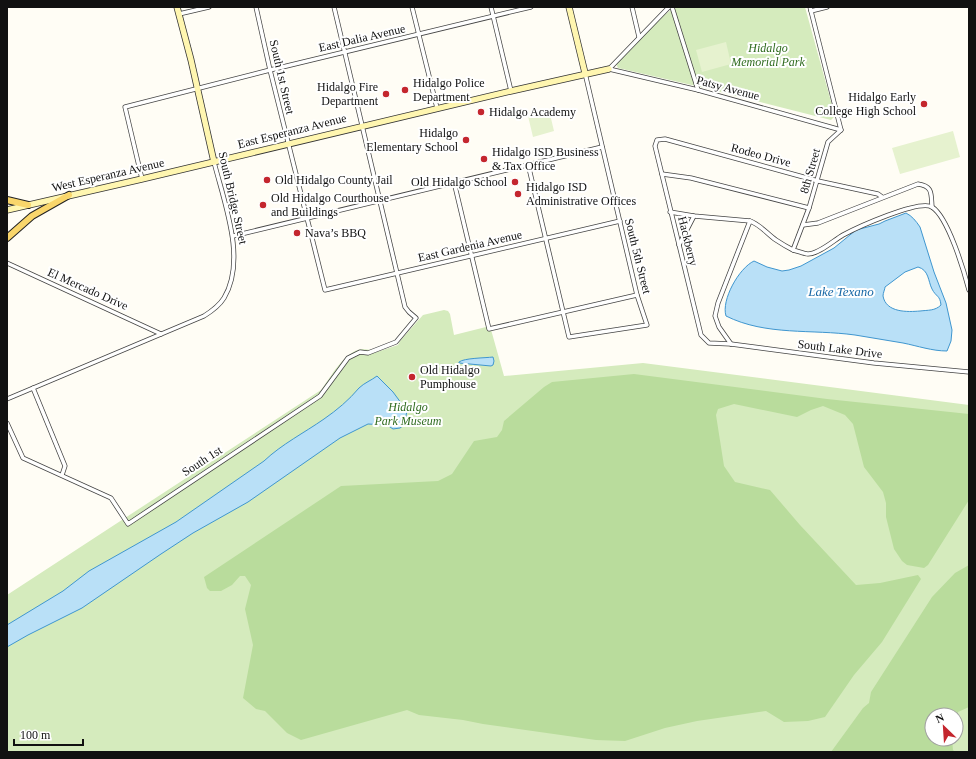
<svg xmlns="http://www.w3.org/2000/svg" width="976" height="759" font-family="'Times New Roman',serif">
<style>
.green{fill:#d5ebbd;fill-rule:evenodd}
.forest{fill:#b9dc9c}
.pitch{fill:#e6f2cf}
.water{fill:#b9e0f7;stroke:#3f96cf;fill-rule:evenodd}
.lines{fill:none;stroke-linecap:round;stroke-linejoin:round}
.street-casing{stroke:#444;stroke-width:5}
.secondary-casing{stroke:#333;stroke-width:7}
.primary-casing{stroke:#222;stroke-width:8}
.street{stroke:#fff;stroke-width:3.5}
.secondary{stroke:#fff6b0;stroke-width:5.5}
.primary{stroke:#f9d66b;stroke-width:6}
.poi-dot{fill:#c4262e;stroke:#fff;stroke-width:1.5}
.labels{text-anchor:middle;stroke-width:4;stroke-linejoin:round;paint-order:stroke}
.street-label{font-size:12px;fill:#111;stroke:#fff}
.park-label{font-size:12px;font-style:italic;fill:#2f6b1f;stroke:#fff}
.poi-label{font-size:12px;fill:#111;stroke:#fff;text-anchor:start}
.water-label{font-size:13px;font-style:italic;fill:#1768a6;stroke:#fff}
</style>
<rect width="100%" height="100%" fill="#fffdf5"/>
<g class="green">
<path d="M 675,7 L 805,7 L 835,116 L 831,120 L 709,89 L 618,68 L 616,64 L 663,16 Z"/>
<path d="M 444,310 L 448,311 L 450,314 L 454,335 L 490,326 L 504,376 L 643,363 L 969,405 L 969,752 L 7,752 L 7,595 L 321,390 C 331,377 344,351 362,349 C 365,349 369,350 372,350 L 374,353 L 398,345 L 400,341 L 423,315 ZM 932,715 L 956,715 L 956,739 L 932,739 Z"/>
</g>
<g class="forest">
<path d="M 634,374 L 827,399 L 969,414 L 969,500 L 928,565 L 924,568 L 907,565 L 902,561 L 894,549 L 886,517 L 886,503 L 883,492 L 864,467 L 853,424 L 845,415 L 823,406 L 811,410 L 797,417 L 734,404 L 718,409 L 716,415 L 724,466 L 735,482 L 770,490 L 800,525 L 856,585 L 880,583 L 918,575 L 921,579 L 882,642 L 854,675 L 825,717 L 808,721 L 784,722 L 766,711 L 697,721 L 665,728 L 625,741 L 596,740 L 483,724 L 463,720 L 419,715 L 407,710 L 301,740 L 287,733 L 265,711 L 256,709 L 243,698 L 253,645 L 245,609 L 251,585 L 245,576 L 240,576 L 232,585 L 221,591 L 210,591 L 207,588 L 204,577 L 341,486 L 438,481 L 452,474 L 474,441 L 497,437 L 502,430 L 504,421 L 544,387 L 552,382 Z"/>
<path d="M 969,565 L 969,707 L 958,712 L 956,717 L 956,715 L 932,715 L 932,739 L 952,739 L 953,750 L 955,752 L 831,752 L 863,708 L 869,703 L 871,692 L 932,597 L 955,573 Z"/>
</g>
<g class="pitch">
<path d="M 726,42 L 731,64 L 702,72 L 696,50 Z"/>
<path d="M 549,110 L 554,131 L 533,137 L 528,116 Z"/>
<path d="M 953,131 L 960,157 L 900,174 L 892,148 Z"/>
</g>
<g class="water">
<path d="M 906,213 C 912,216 916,221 920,227 L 934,272 L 946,303 L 952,330 L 951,341 L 947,351 C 932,351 918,346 903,343 C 887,340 871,338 855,335 C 812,329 766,336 726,316 C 721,300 739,268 754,261 L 767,267 L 782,271 L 789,270 L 801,266 L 834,248 L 856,230 L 879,224 L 885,221 ZM 918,267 C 929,270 928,281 932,289 C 936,297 940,295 941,305 C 935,311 928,310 920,311 C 908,312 886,313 883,296 C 883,293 885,289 885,287 L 905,272 Z"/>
<path d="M 493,357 L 494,361 L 493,365 L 491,366 L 459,363 L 459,362 C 464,358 485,358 493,357 Z"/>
<path d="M 377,376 L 393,392 L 407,411 L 404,425 L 400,428 L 393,429 L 387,425 L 368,424 L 340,438 L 248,502 L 193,533 L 161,554 L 82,608 L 28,635 L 7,647 L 7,625 L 63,591 L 89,571 L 176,522 L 264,461 C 282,444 304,433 324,419 C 337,410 349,400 359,388 C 364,383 372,380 377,376 Z"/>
</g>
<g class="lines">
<defs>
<g id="street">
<path d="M 256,7 L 270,70 L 325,290 L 620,221"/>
<path d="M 412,7 L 437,108"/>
<path d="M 491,7 L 511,91"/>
<path d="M 632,7 L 639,37"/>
<path d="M 672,7 L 698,90"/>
<path d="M 810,7 L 841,130 L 828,142 L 809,208 L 793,250 C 798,251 804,254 808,254 C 819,254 834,240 843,235 C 856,228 919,199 932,207 C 948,217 964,271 969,290"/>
<path d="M 811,11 L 827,7"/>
<path d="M 179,14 L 209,7"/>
<path d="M 609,69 L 698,90 L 841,130"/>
<path d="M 609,69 L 669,7"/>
<path d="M 528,164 L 569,337 L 647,325 L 637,295 L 585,73"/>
<path d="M 662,174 L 691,178 L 809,208"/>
<path d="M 142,179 L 125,107 L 270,70 L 531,7"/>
<path d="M 454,182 L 489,329 L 637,295"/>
<path d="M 882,197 L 878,194 L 818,181 L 665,139 L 657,140 L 655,146 L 701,335 L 709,343 L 731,344 L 874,363 L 969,372"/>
<path d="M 670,212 L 694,216 L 750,221 C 761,225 767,234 776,240 C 782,244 787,247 793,250"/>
<path d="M 803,225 L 818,223 L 918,184 C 933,186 931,194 932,207"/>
<path d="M 233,236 L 602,147"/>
<path d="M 679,245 L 694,216"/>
<path d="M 7,263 L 161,334"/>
<path d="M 731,344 L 719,327 L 715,316 L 718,303 L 750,221"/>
<path d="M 33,388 L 65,466 L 62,475"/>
<path d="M 7,399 L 204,316 C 212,311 219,306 224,298 C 247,260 224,202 214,162"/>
<path d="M 7,423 L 23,458 L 111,498 L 128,524 L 320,396 L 348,358 L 360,352 L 368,353 L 396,342 L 416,318 L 409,312 L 405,307 L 334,7"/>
</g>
<g id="secondary">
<path d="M 177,7 L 191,60 L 214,162"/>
<path d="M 569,7 L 585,73"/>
<path d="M 7,210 L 142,179 L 511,91 L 609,69"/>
</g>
<g id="primary">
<path d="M 7,200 L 28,205"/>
<path d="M 7,238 L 32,216 L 69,195"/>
</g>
</defs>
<use href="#street" class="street-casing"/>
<use href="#secondary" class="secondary-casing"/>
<use href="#primary" class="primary-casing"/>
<use href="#street" class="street"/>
<use href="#secondary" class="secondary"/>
<use href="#primary" class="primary"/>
</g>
<g class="poi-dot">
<circle cx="405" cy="90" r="4"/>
<circle cx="386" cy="94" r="4"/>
<circle cx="924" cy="104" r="4"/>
<circle cx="481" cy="112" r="4"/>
<circle cx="466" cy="140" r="4"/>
<circle cx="484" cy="159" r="4"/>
<circle cx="267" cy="180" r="4"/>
<circle cx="515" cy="182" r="4"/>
<circle cx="518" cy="194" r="4"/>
<circle cx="263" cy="205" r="4"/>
<circle cx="297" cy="233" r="4"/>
<circle cx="412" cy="377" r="4"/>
</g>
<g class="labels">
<g class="street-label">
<text transform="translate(362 38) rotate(-13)" y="4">East Dalia Avenue</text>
<text transform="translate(282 77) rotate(77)" y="4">South 1st Street</text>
<text transform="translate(728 88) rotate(15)" y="4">Patsy Avenue</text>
<text transform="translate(292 131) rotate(-14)" y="4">East Esperanza Avenue</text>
<text transform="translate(761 155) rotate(15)" y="4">Rodeo Drive</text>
<text transform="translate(810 171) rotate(-74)" y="4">8th Street</text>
<text transform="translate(108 175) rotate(-13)" y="4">West Esperanza Avenue</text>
<text transform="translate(233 198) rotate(77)" y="4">South Bridge Street</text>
<text transform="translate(688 241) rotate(76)" y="4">Hackberry</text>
<text transform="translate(470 246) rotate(-13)" y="4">East Gardenia Avenue</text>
<text transform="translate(638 256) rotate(76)" y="4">South 5th Street</text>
<text transform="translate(88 289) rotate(24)" y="4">El Mercado Drive</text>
<text transform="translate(840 349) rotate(7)" y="4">South Lake Drive</text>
<text transform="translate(202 461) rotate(-33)" y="4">South 1st</text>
</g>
<g class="park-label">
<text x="768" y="52">Hidalgo<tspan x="768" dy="14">Memorial Park</tspan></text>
<text x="408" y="411">Hidalgo<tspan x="408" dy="14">Park Museum</tspan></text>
</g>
<g class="poi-label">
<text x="413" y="87">Hidalgo Police<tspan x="413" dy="14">Department</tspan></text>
<text x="378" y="91" text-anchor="end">Hidalgo Fire<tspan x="378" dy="14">Department</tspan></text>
<text x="916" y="101" text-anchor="end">Hidalgo Early<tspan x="916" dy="14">College High School</tspan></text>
<text x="489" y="116">Hidalgo Academy</text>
<text x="458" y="137" text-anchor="end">Hidalgo<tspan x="458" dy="14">Elementary School</tspan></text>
<text x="492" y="156">Hidalgo ISD Business<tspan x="492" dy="14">&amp; Tax Office</tspan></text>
<text x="275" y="184">Old Hidalgo County Jail</text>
<text x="507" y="186" text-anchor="end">Old Hidalgo School</text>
<text x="526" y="191">Hidalgo ISD<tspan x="526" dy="14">Administrative Offices</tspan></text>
<text x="271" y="202">Old Hidalgo Courthouse<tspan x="271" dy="14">and Buildings</tspan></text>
<text x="305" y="237">Nava’s BBQ</text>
<text x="420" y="374">Old Hidalgo<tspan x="420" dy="14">Pumphouse</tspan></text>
</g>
<g class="water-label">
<text x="841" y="296">Lake Texano</text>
</g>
</g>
<rect width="976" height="759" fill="none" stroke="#111111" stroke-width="16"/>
<g transform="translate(944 727) rotate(335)"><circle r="19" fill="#ffffff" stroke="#a0a0a0"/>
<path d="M0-3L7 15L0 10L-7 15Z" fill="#c4262e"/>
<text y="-6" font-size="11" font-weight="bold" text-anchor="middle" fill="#111111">N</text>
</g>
<path d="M14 739v6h69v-6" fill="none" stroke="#111111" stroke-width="2"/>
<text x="20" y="739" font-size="12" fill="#111111" stroke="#ffffff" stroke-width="3" paint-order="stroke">100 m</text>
</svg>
